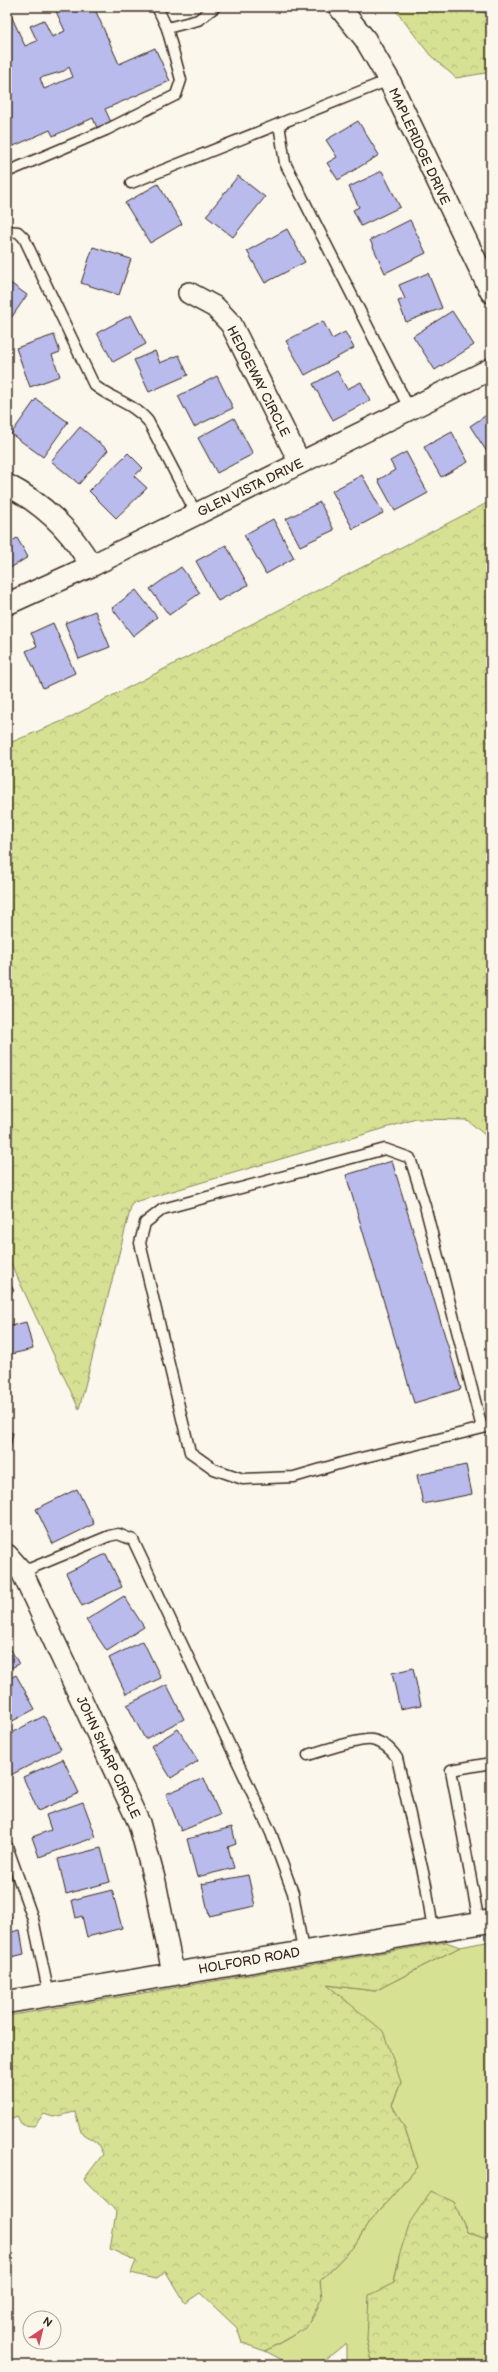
<svg xmlns="http://www.w3.org/2000/svg" width="498" height="2372" font-family="'Balsamiq Sans',sans-serif">
<style>
.green{fill:#d6e194;stroke:#888659}
.forest{fill:url(#forest-crowns);stroke:#888659}
.water{fill:url(#water-rules);stroke:#7f8fa0}
.building{fill:#b9bbec;stroke:#3b2a1e;fill-rule:evenodd}
.lines{fill:none;stroke-linecap:round;stroke-linejoin:round}
.service-casing{stroke:#3b2a1e;stroke-width:13}
.minor-casing{stroke:#3b2a1e;stroke-width:24}
.tertiary-casing{stroke:#3b2a1e;stroke-width:25}
.service{stroke:#fbf7ec;stroke-width:10}
.minor{stroke:#fbf7ec;stroke-width:21}
.tertiary{stroke:#fbf7ec;stroke-width:22}
.labels{text-anchor:middle;stroke-width:3;stroke-linejoin:round;paint-order:stroke}
.street-label{font-size:13px;fill:#3b2a1e;stroke:#fbf7ec}
</style>
<defs>
<pattern id="forest-crowns" width="20" height="18" patternUnits="userSpaceOnUse"><rect width="20" height="18" fill="#d6e194"/><path d="M2 6a3 3 0 1 1 6 0M12 15a3 3 0 1 1 6 0" fill="none" stroke="#b9c17f"/></pattern>
<pattern id="water-rules" width="6" height="5" patternUnits="userSpaceOnUse"><rect width="6" height="5" fill="#acd3f6"/><path d="M0 2.5h6" fill="none" stroke="#95b5d2"/></pattern>
</defs>
<rect width="100%" height="100%" fill="#fbf7ec"/>
<filter id="ink" filterUnits="userSpaceOnUse"><feTurbulence type="fractalNoise" baseFrequency=".025" numOctaves="2"/><feDisplacementMap in="SourceGraphic" scale="8" xChannelSelector="R" yChannelSelector="G"/><feConvolveMatrix kernelMatrix="1 2 1 2 8 2 1 2 1" color-interpolation-filters="sRGB"/></filter>
<g filter="url(#ink)">
<path class="green" d="M 491,1941 L 491,2241 L 467,2232 L 454,2202 L 399,2256 L 394,2283 L 367,2340 L 373,2365 L 343,2365 L 346,2360 L 346,2343 L 319,2365 L 292,2365 L 265,2351 C 297,2333 325,2323 320,2281 L 354,2246 L 370,2221 L 418,2167 L 404,2127 L 392,2105 L 401,2082 L 341,1996 L 326,1985 L 375,1991 L 460,1947 Z"/>
<g class="forest">
<path d="M 393,7 L 491,7 L 491,72 L 456,78 L 430,55 Z"/>
<path d="M 491,501 L 491,1140 L 467,1120 L 416,1119 L 132,1203 L 79,1409 L 7,1255 L 7,744 L 65,720 Z"/>
<path d="M 446,1942 L 460,1947 L 375,1991 L 327,1985 L 383,2031 L 401,2082 L 392,2105 L 404,2127 L 418,2167 L 370,2221 L 354,2246 L 320,2281 L 322,2298 L 306,2328 L 265,2351 L 242,2343 L 237,2328 L 200,2293 L 185,2303 L 166,2272 L 155,2279 L 131,2273 L 136,2261 L 110,2249 L 116,2212 C 106,2199 94,2191 84,2179 L 103,2154 L 97,2143 L 81,2132 L 75,2112 L 53,2117 L 44,2114 L 34,2126 L 22,2125 L 17,2116 L 7,2120 L 7,2016 Z"/>
<path d="M 431,2191 L 454,2202 L 467,2232 L 491,2241 L 491,2365 L 373,2365 L 367,2340 L 369,2295 L 394,2283 L 399,2256 L 410,2222 Z"/>
</g>
<path class="water" d="M 450,7 L 491,7 L 491,14 L 454,8 Z"/>
<g class="building">
<path d="M 54,7 L 94,7 L 119,64 L 155,48 L 170,81 L 105,109 L 111,122 L 97,128 L 93,118 L 53,136 L 50,130 L 7,149 L 7,12 L 9,11 L 25,46 L 37,41 L 30,26 L 44,20 L 52,37 L 65,31 ZM 69,67 L 73,77 L 44,89 L 40,78 L 64,71 Z"/>
<path d="M 358,121 L 379,155 L 338,180 L 327,163 L 337,157 L 326,140 Z"/>
<path d="M 382,171 L 400,207 L 361,226 L 353,210 L 359,207 L 349,187 Z"/>
<path d="M 238,176 L 265,197 L 233,237 L 206,216 Z"/>
<path d="M 158,184 L 182,224 L 150,243 L 125,203 Z"/>
<path d="M 410,220 L 426,253 L 385,273 L 370,240 Z"/>
<path d="M 287,229 L 305,262 L 265,283 L 247,251 Z"/>
<path d="M 93,247 L 131,259 L 119,295 L 81,283 Z"/>
<path d="M 428,273 L 442,308 L 406,322 L 398,301 L 405,299 L 399,285 Z"/>
<path d="M 9,282 L 27,295 L 7,324 L 7,285 Z"/>
<path d="M 452,311 L 474,345 L 435,370 L 413,336 Z"/>
<path d="M 131,315 L 146,344 L 113,362 L 97,333 Z"/>
<path d="M 323,321 L 332,339 L 345,332 L 354,348 L 305,375 L 286,341 Z"/>
<path d="M 54,335 L 60,352 L 52,355 L 60,376 L 30,387 L 16,348 Z"/>
<path d="M 155,351 L 160,363 L 179,355 L 188,375 L 149,392 L 134,360 Z"/>
<path d="M 337,371 L 347,389 L 361,382 L 370,400 L 333,420 L 313,384 Z"/>
<path d="M 217,376 L 233,408 L 194,427 L 178,396 Z"/>
<path d="M 36,399 L 68,422 L 43,457 L 11,434 Z"/>
<path d="M 491,412 L 491,458 L 470,426 Z"/>
<path d="M 234,418 L 253,454 L 217,473 L 198,438 Z"/>
<path d="M 80,427 L 108,450 L 79,484 L 51,461 Z"/>
<path d="M 452,432 L 468,462 L 441,477 L 424,447 Z"/>
<path d="M 406,452 L 428,493 L 395,511 L 378,480 L 395,470 L 390,461 Z"/>
<path d="M 128,453 L 143,468 L 134,476 L 147,488 L 116,518 L 89,491 Z"/>
<path d="M 362,475 L 383,513 L 353,529 L 332,491 Z"/>
<path d="M 320,502 L 334,530 L 300,546 L 286,519 Z"/>
<path d="M 273,519 L 294,558 L 266,574 L 244,535 Z"/>
<path d="M 17,538 L 28,557 L 7,570 L 7,544 Z"/>
<path d="M 226,545 L 248,585 L 218,601 L 196,561 Z"/>
<path d="M 181,567 L 200,593 L 169,615 L 150,589 Z"/>
<path d="M 136,590 L 157,617 L 133,636 L 112,608 Z"/>
<path d="M 95,611 L 110,647 L 79,659 L 65,623 Z"/>
<path d="M 53,623 L 75,673 L 43,688 L 26,651 L 37,646 L 31,633 Z"/>
<path d="M 392,1161 L 461,1389 L 414,1403 L 346,1175 Z"/>
<path d="M 7,1277 L 14,1291 L 7,1295 Z"/>
<path d="M 26,1322 L 33,1349 L 7,1355 L 7,1327 Z"/>
<path d="M 7,1432 L 13,1433 L 7,1464 Z"/>
<path d="M 466,1465 L 472,1494 L 423,1504 L 417,1475 Z"/>
<path d="M 77,1489 L 94,1524 L 53,1544 L 36,1509 Z"/>
<path d="M 106,1554 L 122,1587 L 82,1606 L 66,1573 Z"/>
<path d="M 124,1596 L 144,1627 L 107,1651 L 86,1620 Z"/>
<path d="M 143,1641 L 161,1678 L 126,1694 L 109,1658 Z"/>
<path d="M 7,1643 L 19,1664 L 7,1670 Z"/>
<path d="M 413,1668 L 421,1705 L 400,1709 L 392,1673 Z"/>
<path d="M 16,1675 L 35,1709 L 7,1724 L 7,1680 Z"/>
<path d="M 167,1685 L 184,1719 L 145,1739 L 127,1705 Z"/>
<path d="M 44,1716 L 61,1749 L 7,1777 L 7,1755 L 10,1754 L 7,1748 L 7,1735 Z"/>
<path d="M 178,1729 L 198,1761 L 171,1778 L 151,1746 Z"/>
<path d="M 63,1759 L 79,1793 L 38,1811 L 23,1777 Z"/>
<path d="M 204,1778 L 220,1815 L 181,1831 L 166,1794 Z"/>
<path d="M 83,1802 L 96,1837 L 39,1857 L 32,1837 L 51,1830 L 46,1815 Z"/>
<path d="M 232,1827 L 236,1844 L 228,1847 L 234,1868 L 197,1877 L 187,1839 Z"/>
<path d="M 101,1848 L 110,1882 L 66,1894 L 58,1859 Z"/>
<path d="M 248,1875 L 255,1906 L 209,1916 L 202,1884 Z"/>
<path d="M 112,1890 L 122,1928 L 87,1937 L 82,1916 L 76,1918 L 72,1900 Z"/>
<path d="M 7,1905 L 12,1921 L 7,1923 Z"/>
<path d="M 20,1930 L 24,1954 L 7,1958 L 7,1933 Z"/>
</g>
<g class="lines">
<defs>
<g id="service">
<path d="M 157,7 L 167,28"/>
<path d="M 279,124 L 285,163 L 410,410"/>
<path d="M 7,172 L 106,130 L 176,95 L 181,80 L 167,28 L 198,20 L 215,7"/>
<path d="M 131,183 L 389,80"/>
<path d="M 7,231 L 18,232 L 24,238 L 94,385 C 111,399 133,403 148,421 L 196,513"/>
<path d="M 482,1428 L 425,1206 L 410,1158 L 385,1149 L 163,1209 L 145,1223 L 140,1243 L 190,1452 L 214,1469 L 243,1479 L 294,1477 L 345,1462 L 491,1426"/>
<path d="M 22,1572 L 109,1536 L 118,1534 L 133,1540 L 271,1833 L 293,1893 L 303,1951"/>
<path d="M 308,1755 C 321,1751 361,1738 372,1740 C 383,1742 391,1749 397,1758 L 426,1885 L 433,1930"/>
<path d="M 7,1846 L 33,1919 L 49,1995"/>
<path d="M 479,1923 L 451,1770 L 491,1763"/>
</g>
<g id="minor">
<path d="M 339,7 L 365,39 L 389,80 L 491,292"/>
<path d="M 189,293 L 215,307 L 231,324 L 300,463"/>
<path d="M 7,485 C 42,503 72,531 91,566"/>
<path d="M 7,604 L 91,566 L 491,369"/>
<path d="M 7,1555 L 22,1572 L 139,1823 L 155,1882 L 173,1973"/>
</g>
<path id="tertiary" d="M 7,2002 L 491,1921"/>
</defs>
<use href="#service" class="service-casing"/>
<use href="#minor" class="minor-casing"/>
<use href="#tertiary" class="tertiary-casing"/>
<use href="#service" class="service"/>
<use href="#minor" class="minor"/>
<use href="#tertiary" class="tertiary"/>
</g>
</g>
<g class="labels">
<g class="street-label">
<text transform="translate(420 146) rotate(65)" y="5">MAPLERIDGE DRIVE</text>
<text transform="translate(259 381) rotate(63)" y="5">HEDGEWAY CIRCLE</text>
<text transform="translate(250 487) rotate(-26)" y="5">GLEN VISTA DRIVE</text>
<text transform="translate(109 1757) rotate(65)" y="5">JOHN SHARP CIRCLE</text>
<text transform="translate(249 1960) rotate(-10)" y="5">HOLFORD ROAD</text>
</g>
</g>
<rect width="498" height="2372" fill="none" stroke="#fbf7ec" stroke-width="24"/>
<rect x="12" y="12" width="474" height="2348" fill="none" stroke="#3b2a1e" stroke-width="1.5" filter="url(#ink)"/>
<g transform="translate(42 2330) rotate(35)"><circle r="19" fill="#fbf7ec" stroke="#aea59a"/>
<path d="M0-3L7 15L0 10L-7 15Z" fill="#d1495b"/>
<text y="-6" font-size="11" font-weight="bold" text-anchor="middle" fill="#3b2a1e">N</text>
</g>
</svg>
